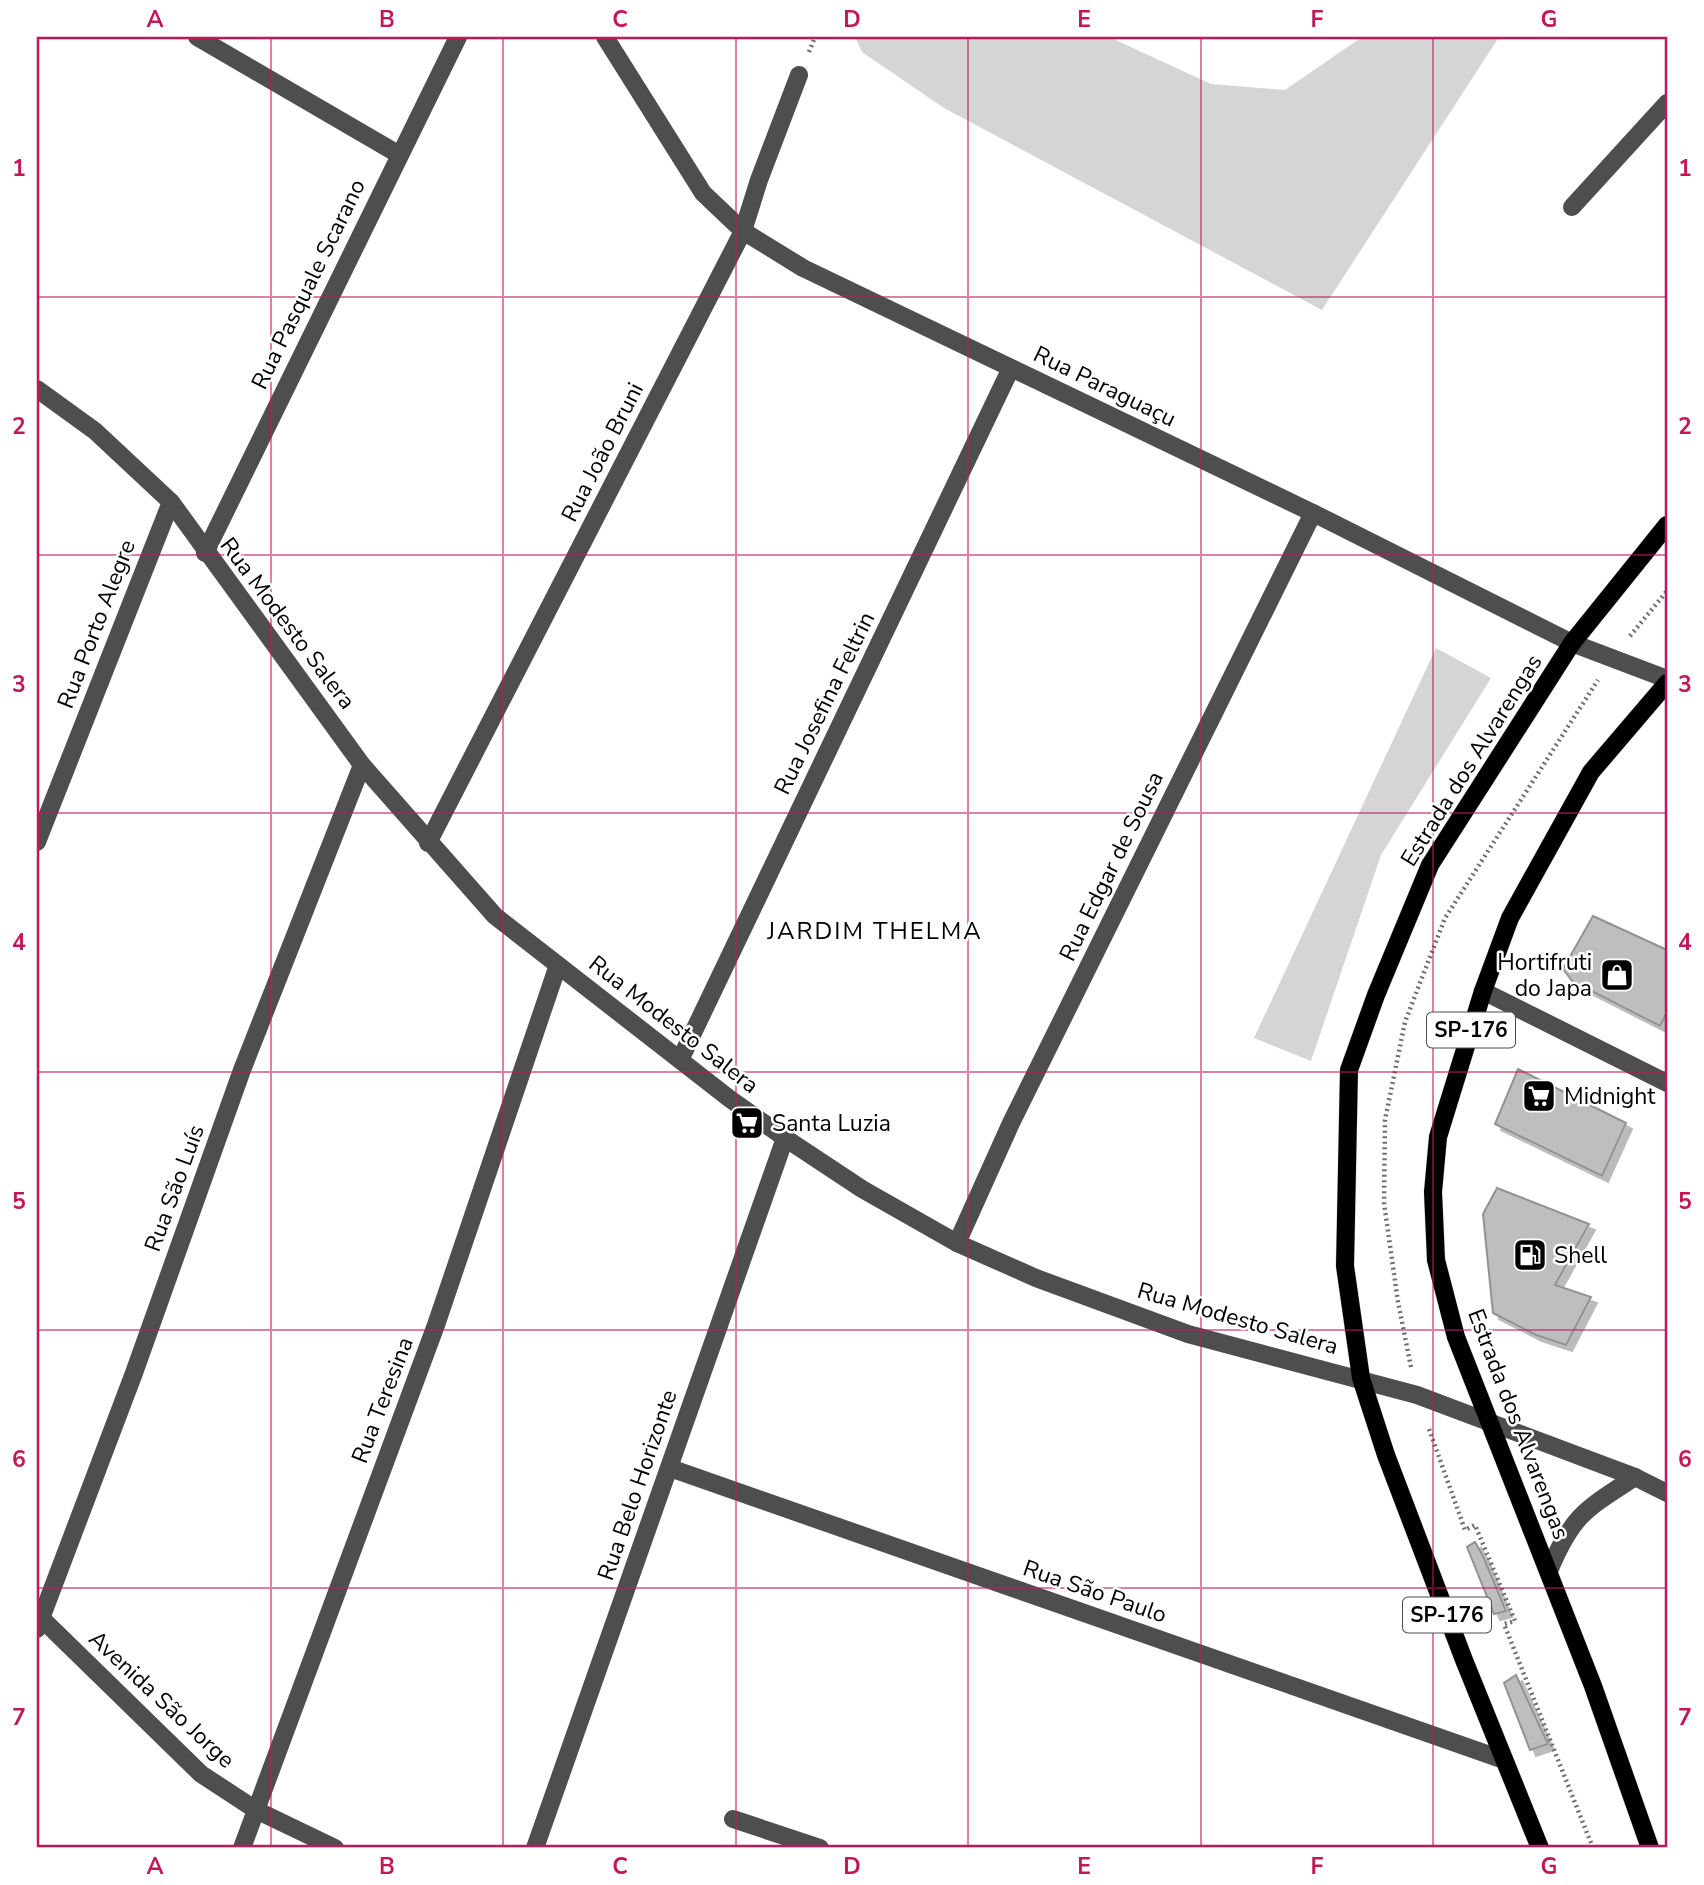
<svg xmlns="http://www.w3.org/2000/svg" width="1704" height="1885" font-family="'Nunito Sans',sans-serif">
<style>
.green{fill:#d5d5d5}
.building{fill:#bebebe;stroke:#929292;stroke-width:2;filter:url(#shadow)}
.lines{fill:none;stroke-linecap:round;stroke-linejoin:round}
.major-casing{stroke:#dbdbdb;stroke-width:19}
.path{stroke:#707070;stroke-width:4.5;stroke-dasharray:2 3.5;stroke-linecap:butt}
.minor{stroke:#4e4e4e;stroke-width:18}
.major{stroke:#000;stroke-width:18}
.grid{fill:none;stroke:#c2185b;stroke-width:2;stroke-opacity:0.55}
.labels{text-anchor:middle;stroke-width:5;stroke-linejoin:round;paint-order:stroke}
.shield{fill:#fff;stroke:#4c4c4c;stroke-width:2}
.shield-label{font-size:21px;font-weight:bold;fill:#000}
.street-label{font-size:23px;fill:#000;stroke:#fff}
.poi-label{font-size:23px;fill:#000;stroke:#fff;text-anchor:start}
.neighbourhood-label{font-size:24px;letter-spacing:2px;fill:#000;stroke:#fff}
.neatline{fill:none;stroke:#c2185b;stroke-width:2.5}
.grid-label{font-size:23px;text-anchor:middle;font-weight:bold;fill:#c2185b}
</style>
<defs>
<filter id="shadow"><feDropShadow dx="6" dy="6" stdDeviation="0" flood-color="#0004"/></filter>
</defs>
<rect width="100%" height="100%" fill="#fff"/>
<g class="green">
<path d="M 855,37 L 1109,37 L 1211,84 L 1285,90 L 1362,37 L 1499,37 L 1322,310 L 944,108 L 862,52 Z"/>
<path d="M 1436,648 L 1491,678 L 1381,855 L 1311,1061 L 1254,1038 Z"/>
</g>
<g class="building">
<path d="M 1593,916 L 1667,950 L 1667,1012 L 1660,1026 L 1572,981 L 1563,969 Z"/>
<path d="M 1518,1069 L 1626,1123 L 1602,1176 L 1495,1124 Z"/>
<path d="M 1497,1188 L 1589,1224 L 1555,1285 L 1591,1297 L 1566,1345 L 1536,1335 L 1493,1313 L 1483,1214 Z"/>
<path d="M 1475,1542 L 1483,1556 L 1506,1611 L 1494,1614 L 1467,1547 Z"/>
<path d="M 1516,1675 L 1548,1744 L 1530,1750 L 1504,1683 Z"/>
</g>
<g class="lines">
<defs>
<g id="major">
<path d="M 1540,1848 L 1464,1660 L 1386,1455 L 1361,1378 L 1345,1266 L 1349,1070 L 1376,995 L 1430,865 L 1572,643 L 1667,525"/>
<path d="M 1650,1848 L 1593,1686 L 1456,1337 L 1436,1260 L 1433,1192 L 1438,1137 L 1483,991 L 1510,918 L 1591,772 L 1667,683"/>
</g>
</defs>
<use href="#major" class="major-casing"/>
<g class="path">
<path d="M 809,52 L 815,37"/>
<path d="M 1630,636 L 1667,591"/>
<path d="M 1411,1367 L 1398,1302 L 1384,1203 L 1385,1120 L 1405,1022 L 1445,918 L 1598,680"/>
<path d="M 1429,1429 L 1465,1530 L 1475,1525 L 1515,1621 L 1504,1624 L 1593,1848"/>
</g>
<g class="minor">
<path d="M 197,37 L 398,154"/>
<path d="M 605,37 L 703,193 L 743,231 L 803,268 L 1313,513 L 1572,643 L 1667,679"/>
<path d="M 1572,207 L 1667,103"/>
<path d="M 37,389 L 95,431 L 171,502 L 362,765 L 495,916 L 730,1099 L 785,1138 L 862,1189 L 957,1243 L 1036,1278 L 1188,1334 L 1417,1395 L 1635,1477 L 1667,1493"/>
<path d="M 205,553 L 458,37"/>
<path d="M 37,842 L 171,502"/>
<path d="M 428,843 L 743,231 L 759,180 L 799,75"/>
<path d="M 1483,991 L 1667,1083"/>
<path d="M 680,1060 L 1011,368"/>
<path d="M 957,1243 L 1011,1123 L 1313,513"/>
<path d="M 670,1468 L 1504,1760"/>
<path d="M 1549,1571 C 1572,1515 1586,1509 1635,1477"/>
<path d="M 37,1614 L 201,1774 L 256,1810 L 335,1848"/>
<path d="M 37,1629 L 134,1373 L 242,1070 L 362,765"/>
<path d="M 733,1819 L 820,1848"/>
<path d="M 242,1848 L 436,1325 L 558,965"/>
<path d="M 535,1848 L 785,1138"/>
</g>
<use href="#major" class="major"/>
</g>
<path class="grid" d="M 271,37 L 271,1848M 503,37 L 503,1848M 736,37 L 736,1848M 968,37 L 968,1848M 1201,37 L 1201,1848M 1433,37 L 1433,1848M 37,297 L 1667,297M 37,555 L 1667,555M 37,813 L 1667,813M 37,1072 L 1667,1072M 37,1330 L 1667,1330M 37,1588 L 1667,1588"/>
<defs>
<symbol id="shop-square" viewBox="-11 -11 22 22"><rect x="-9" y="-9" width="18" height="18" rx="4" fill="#000" stroke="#fff"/><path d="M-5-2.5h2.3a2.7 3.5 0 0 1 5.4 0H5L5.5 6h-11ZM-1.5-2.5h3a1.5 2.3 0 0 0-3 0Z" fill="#fff"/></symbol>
<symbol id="supermarket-square" viewBox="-11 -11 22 22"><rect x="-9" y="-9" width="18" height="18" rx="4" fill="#000" stroke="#fff"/><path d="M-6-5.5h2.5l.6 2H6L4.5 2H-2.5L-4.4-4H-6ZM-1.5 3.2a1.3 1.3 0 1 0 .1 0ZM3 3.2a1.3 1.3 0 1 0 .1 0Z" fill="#fff"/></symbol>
<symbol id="fuel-square" viewBox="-11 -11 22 22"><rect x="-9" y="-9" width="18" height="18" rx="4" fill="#000" stroke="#fff"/><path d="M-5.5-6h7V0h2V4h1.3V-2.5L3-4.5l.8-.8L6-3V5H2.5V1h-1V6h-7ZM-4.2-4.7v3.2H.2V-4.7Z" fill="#fff"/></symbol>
</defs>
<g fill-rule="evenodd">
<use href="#shop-square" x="1598" y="956" width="38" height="38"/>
<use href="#supermarket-square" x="1520" y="1077" width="38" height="38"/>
<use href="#supermarket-square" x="728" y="1104" width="38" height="38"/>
<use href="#fuel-square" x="1511" y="1236" width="38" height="38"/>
</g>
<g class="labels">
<g class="shield">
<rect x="1427" y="1012.5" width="88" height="35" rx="5"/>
<rect x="1403" y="1597.5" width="88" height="35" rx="5"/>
</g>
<g class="shield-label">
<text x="1471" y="1037">SP-176</text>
<text x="1447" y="1622">SP-176</text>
</g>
<g class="street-label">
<text transform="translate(308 284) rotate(-64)" y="8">Rua Pasquale Scarano</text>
<text transform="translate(1105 386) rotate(26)" y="8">Rua Paraguaçu</text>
<text transform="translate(602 452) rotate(-63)" y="8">Rua João Bruni</text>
<text transform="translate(288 623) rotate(53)" y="8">Rua Modesto Salera</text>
<text transform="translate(96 624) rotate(-69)" y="8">Rua Porto Alegre</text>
<text transform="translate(824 703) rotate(-64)" y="8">Rua Josefina Feltrin</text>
<text transform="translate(1471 760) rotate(-58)" y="8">Estrada dos Alvarengas</text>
<text transform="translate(1111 866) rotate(-64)" y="8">Rua Edgar de Sousa</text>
<text transform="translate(674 1024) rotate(38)" y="8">Rua Modesto Salera</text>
<text transform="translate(174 1188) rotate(-70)" y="8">Rua São Luís</text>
<text transform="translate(1238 1318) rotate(16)" y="8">Rua Modesto Salera</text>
<text transform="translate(382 1400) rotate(-69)" y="8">Rua Teresina</text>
<text transform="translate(1519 1424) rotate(69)" y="8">Estrada dos Alvarengas</text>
<text transform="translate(637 1485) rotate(-71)" y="8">Rua Belo Horizonte</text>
<text transform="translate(1095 1591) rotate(19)" y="8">Rua São Paulo</text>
<text transform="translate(162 1699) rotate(43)" y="8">Avenida São Jorge</text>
</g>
<g class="poi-label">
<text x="1592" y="970" text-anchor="end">Hortifruti<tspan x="1592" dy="26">do Japa</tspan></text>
<text x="1564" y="1104">Midnight</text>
<text x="772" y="1131">Santa Luzia</text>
<text x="1554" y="1263">Shell</text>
</g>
<g class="neighbourhood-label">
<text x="875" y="939">JARDIM THELMA</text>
</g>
</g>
<rect width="1704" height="1885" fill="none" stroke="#ffffff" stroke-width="77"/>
<rect x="38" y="38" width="1628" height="1808" class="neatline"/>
<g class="grid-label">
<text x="155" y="27">A</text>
<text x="387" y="27">B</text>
<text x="620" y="27">C</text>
<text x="852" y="27">D</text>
<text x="1084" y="27">E</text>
<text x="1317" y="27">F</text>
<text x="1549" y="27">G</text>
<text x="19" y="176">1</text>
<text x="1685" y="176">1</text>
<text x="19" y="434">2</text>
<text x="1685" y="434">2</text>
<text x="19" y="692">3</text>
<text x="1685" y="692">3</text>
<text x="19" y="950">4</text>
<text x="1685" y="950">4</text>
<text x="19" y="1209">5</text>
<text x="1685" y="1209">5</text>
<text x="19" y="1467">6</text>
<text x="1685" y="1467">6</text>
<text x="19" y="1725">7</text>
<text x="1685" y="1725">7</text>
<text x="155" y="1874">A</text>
<text x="387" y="1874">B</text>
<text x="620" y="1874">C</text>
<text x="852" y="1874">D</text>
<text x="1084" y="1874">E</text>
<text x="1317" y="1874">F</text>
<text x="1549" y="1874">G</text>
</g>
</svg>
